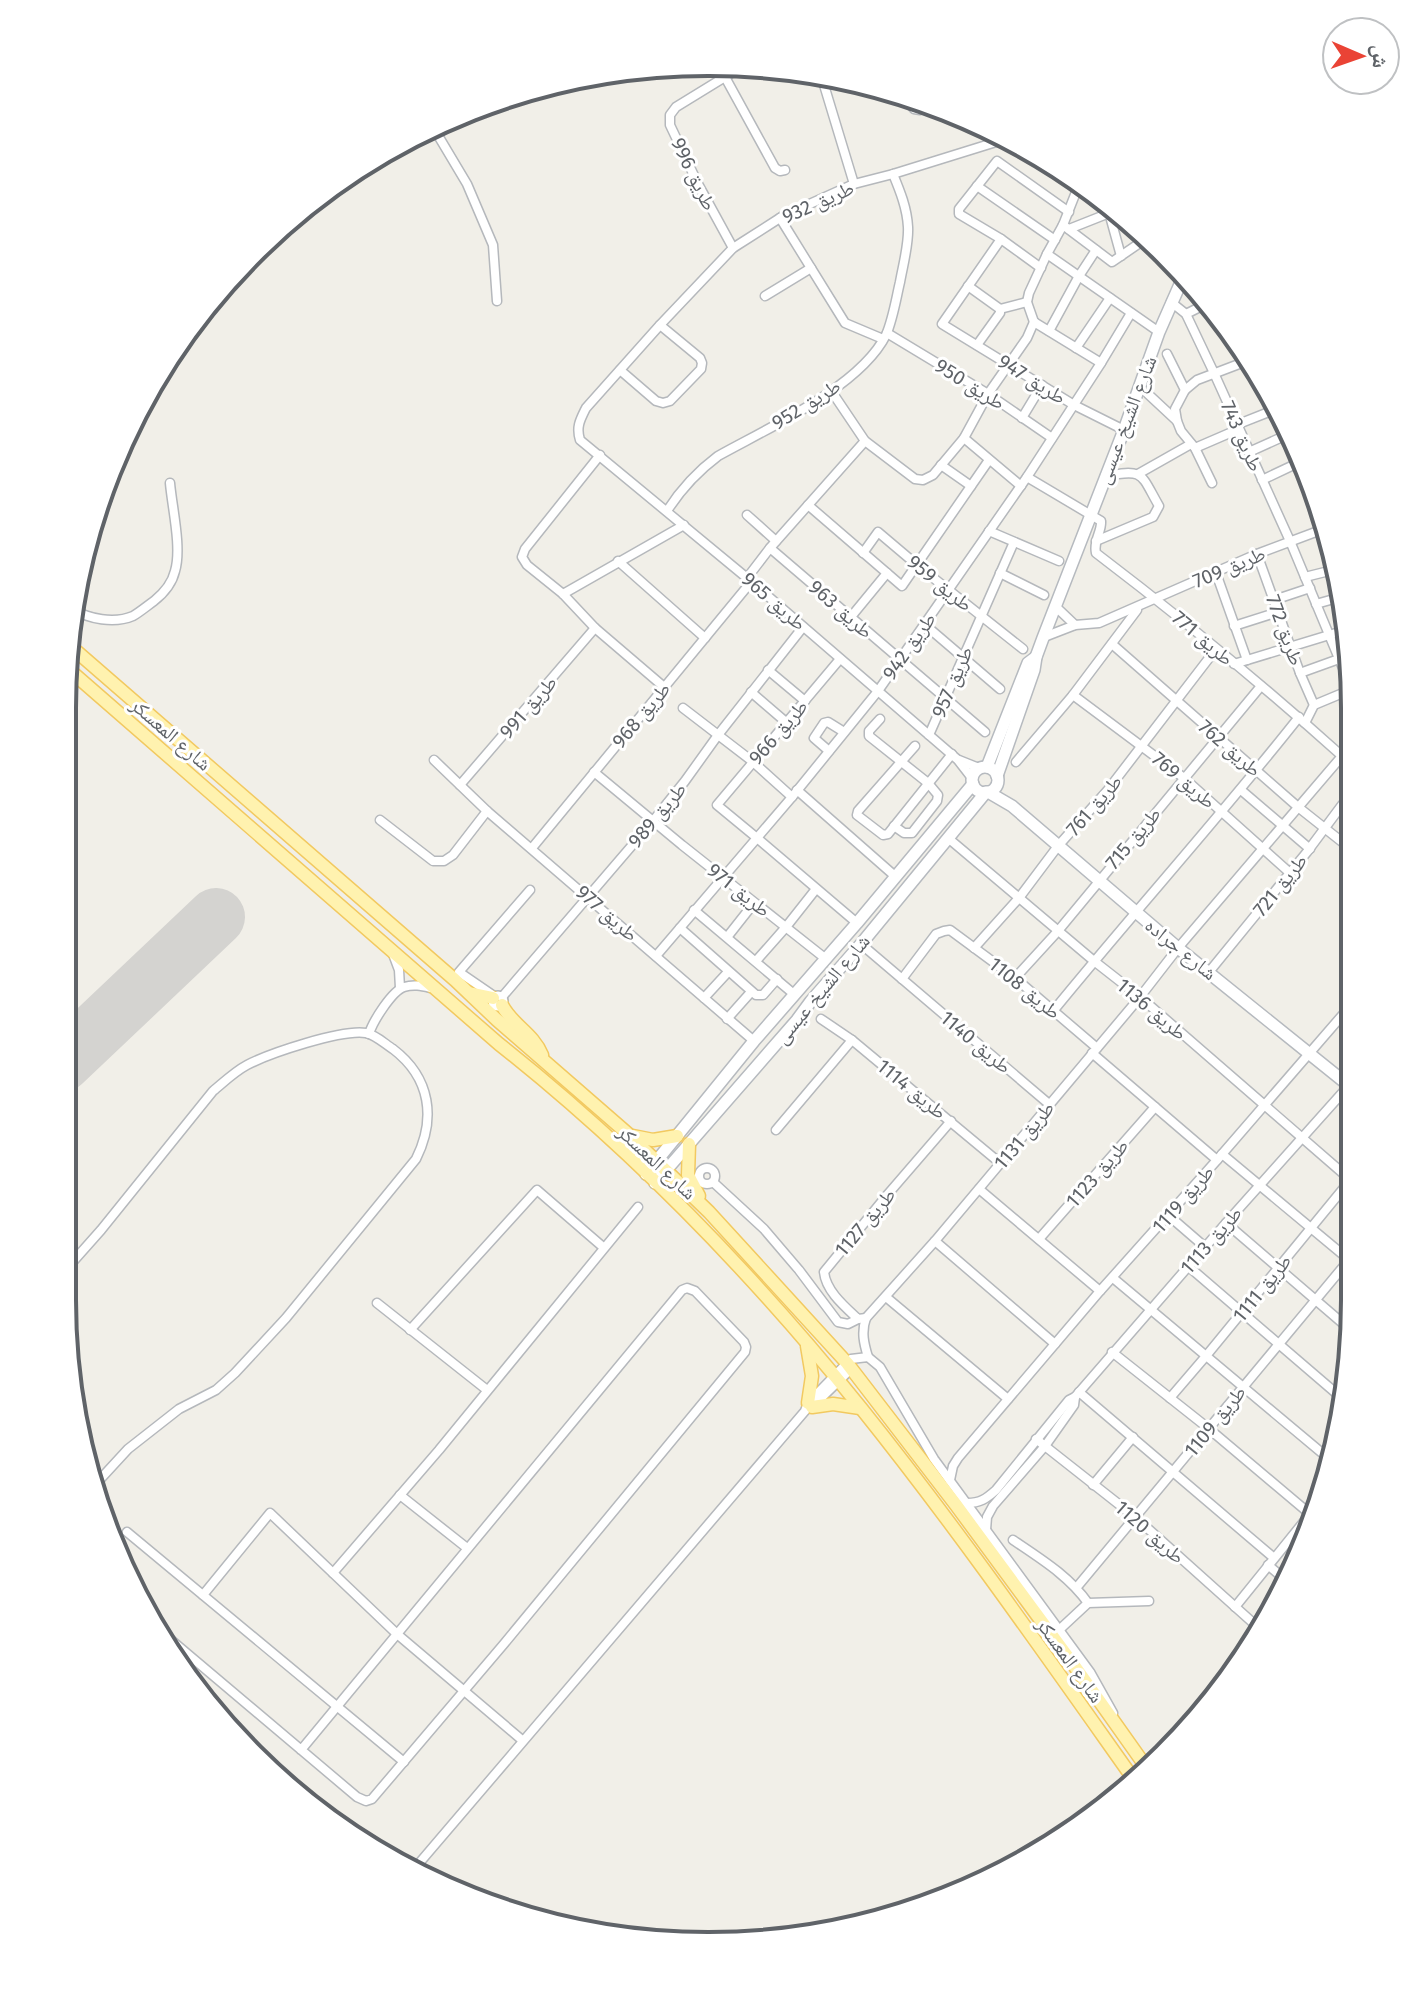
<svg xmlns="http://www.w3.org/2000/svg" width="1417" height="2008" font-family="'Fira Sans','Noto Naskh Arabic',sans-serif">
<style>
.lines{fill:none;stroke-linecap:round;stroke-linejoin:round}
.runway{stroke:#d4d3d0;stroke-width:58}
.street-casing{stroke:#b5b8bc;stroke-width:11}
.secondary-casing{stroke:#b6babf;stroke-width:14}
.primary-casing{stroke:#f2c960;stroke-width:15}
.street{stroke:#fff;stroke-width:8}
.secondary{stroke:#fff;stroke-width:11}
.primary{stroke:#fff2af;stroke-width:12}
.labels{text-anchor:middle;stroke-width:6;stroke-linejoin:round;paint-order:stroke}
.street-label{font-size:20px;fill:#5f6368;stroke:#fff}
.rim{fill:none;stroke:#5f6368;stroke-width:4}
</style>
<rect width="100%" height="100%" fill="#f1efe8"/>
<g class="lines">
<path class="runway" d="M 62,1063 L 216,917"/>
<defs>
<g id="street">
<path d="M 821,75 L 854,184"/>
<path d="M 725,77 L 775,168 L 780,171 L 785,170"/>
<path d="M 907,96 L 909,103 L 914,109 L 920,110 L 935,106"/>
<path d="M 433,127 L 467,184 L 493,245 L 497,301"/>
<path d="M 977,186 L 1055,240"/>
<path d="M 1105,198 L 1121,256"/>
<path d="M 780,218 L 845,323 L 883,339"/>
<path d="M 1063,225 L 1112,262 L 1147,238"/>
<path d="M 1069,229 L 1117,210"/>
<path d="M 1001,239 L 942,324 L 1074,405 L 1124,430"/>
<path d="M 733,248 L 698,184 L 670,125 L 670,115 L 676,107 L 746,64"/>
<path d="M 1047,254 L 1159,332"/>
<path d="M 1041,268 L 1001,239 L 959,214 L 959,209 L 997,161 L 1069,212"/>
<path d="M 968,286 L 1000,309 L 1000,313 L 977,345"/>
<path d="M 765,296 L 811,268"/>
<path d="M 1171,302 L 1186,314 L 1214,373 L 1290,541 L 1350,685"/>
<path d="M 1000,309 L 1027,302"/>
<path d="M 1186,314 L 1208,303"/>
<path d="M 1034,322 L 1027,302 L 1029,293 L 1047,254 L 1063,225 L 1080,182"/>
<path d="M 1034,322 L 1101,363"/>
<path d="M 1049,331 L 1079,276 L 1096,250"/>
<path d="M 887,333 L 988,394 L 1052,438"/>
<path d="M 1076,348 L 1110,298"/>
<path d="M 1167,354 L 1185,390 L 1175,409 L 1177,421 L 1181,431 L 1195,448 L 1212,483"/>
<path d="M 620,370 L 656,401 L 663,403 L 670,401 L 701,369 L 702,363 L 700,358 L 660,325"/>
<path d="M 1185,390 L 1197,380 L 1247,361"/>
<path d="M 832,392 L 865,441 L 915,479 L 923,480 L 933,475 L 964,438 L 988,394 L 1027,338 L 1034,322"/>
<path d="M 1148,394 L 1177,421"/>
<path d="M 1022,418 L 1042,385"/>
<path d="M 1236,425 L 1279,408"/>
<path d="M 964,438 L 1021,486"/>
<path d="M 1195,448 L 1239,429"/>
<path d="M 1249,452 L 1291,433"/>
<path d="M 600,455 L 525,549 L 522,557 L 527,565 L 563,594 L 595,628 L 664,687"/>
<path d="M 941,465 L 971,486"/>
<path d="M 1138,474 L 1191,444"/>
<path d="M 1027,477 L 1101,521 C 1102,532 1093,540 1096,553 C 1180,617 1263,685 1342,756"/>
<path d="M 1262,480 L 1300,462"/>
<path d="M 808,505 L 902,586 L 989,460"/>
<path d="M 667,511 C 681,489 698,471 718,456 C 768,428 860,387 886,335 C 893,319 896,299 900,282 C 903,265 909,244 908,227 C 907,208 900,191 893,174"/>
<path d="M 747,515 L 776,541"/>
<path d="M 989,531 L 1059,561"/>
<path d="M 1096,541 L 1153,517 L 1159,506 C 1140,473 1145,469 1105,476"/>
<path d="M 770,548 L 985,732"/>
<path d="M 863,553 L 878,532 L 917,565 L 1023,649"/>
<path d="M 1257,554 L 1300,673 L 1314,705"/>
<path d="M 618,561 L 705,638"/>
<path d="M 1000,573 L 1044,595"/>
<path d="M 1216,573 L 1247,660"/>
<path d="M 1305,577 L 1333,570"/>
<path d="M 747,578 L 770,548 L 865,441"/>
<path d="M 563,594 L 684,525"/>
<path d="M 1274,600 L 1310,588"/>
<path d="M 1316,604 L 1341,597"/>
<path d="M 1055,606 L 1075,625"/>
<path d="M 72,609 C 89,619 114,624 133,616 C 140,612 147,606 154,601 C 164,593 172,584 175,571 C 182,548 172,507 170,483"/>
<path d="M 850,618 L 887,573"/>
<path d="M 924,624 L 1000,689"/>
<path d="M 1234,626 L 1278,612"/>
<path d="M 1044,637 L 1075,625 L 1099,623 L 1257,554 L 1321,530"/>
<path d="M 1112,644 L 1298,807 L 1351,849"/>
<path d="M 840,659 L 717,805 L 757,838 L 857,923"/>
<path d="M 1234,664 L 1349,629"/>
<path d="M 768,670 L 805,701"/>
<path d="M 1300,673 L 1350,655"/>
<path d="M 751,692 L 787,723"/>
<path d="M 1073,695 L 1184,778 L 1290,873"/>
<path d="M 683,708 L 752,761 L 792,797"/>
<path d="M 880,719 L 869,731 L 869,736 L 928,783 L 938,795 L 937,801 L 912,833 L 904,833 L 894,826"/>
<path d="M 1305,723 L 1314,705 L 1350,690"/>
<path d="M 929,735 L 1014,542"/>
<path d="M 915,746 L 858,811 L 857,815 L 883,835 L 888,834 L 952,754"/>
<path d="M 829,751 L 814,738 L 824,723 L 828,722 L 844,732"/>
<path d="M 434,760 L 487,811 L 754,1041"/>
<path d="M 959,760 L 979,768"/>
<path d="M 1016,762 L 1073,695 L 1137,610"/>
<path d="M 594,772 L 682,845 L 826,959"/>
<path d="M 972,778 L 958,760 L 747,578 L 580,440 C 576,427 580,420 586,408 L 660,325 L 733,248 L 783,216 L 854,184 L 893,174 L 1009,138"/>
<path d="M 460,785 L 595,628"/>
<path d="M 797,790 L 896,877"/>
<path d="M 1241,790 L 1310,849"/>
<path d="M 380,820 L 433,861 L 444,861 L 453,855 L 487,811"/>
<path d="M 948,838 L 1094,961 L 1140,997 L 1353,1182"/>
<path d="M 532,848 L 751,582"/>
<path d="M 694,910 L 795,995"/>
<path d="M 680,928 L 756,995 L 763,995 L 777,979"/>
<path d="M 728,936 L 754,903"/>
<path d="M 861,944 L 1049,1104"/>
<path d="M 974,948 L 1019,898 L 1058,846 L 1107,791 L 1216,649"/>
<path d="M 393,954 L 399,970 L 400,988"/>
<path d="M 656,956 L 792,797 L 878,691 L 1027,477 L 1101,363 L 1131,313"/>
<path d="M 756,961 L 786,927 L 816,889"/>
<path d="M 1209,972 L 1307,852 L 1342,805 L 1350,798"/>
<path d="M 1015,978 L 1058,931 L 1261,686"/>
<path d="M 902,979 L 936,934 L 944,931 L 950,930 L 1015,978 L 1097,1048"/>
<circle cx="498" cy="1001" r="5.5"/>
<path d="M 494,996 L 459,972 L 530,890"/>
<path d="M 502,997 L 653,821 L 685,781 L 718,735 L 803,627"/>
<path d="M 704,998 L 728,972"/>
<path d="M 1054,1010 C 1134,912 1220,817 1299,717"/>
<path d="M 727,1019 L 751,992"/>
<path d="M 821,1019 L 852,1040 L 1000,1163"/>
<path d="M 369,1034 C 373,1021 392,991 404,987 C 414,984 422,986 431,988"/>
<path d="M 1092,1053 L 1217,1160"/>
<path d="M 776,1130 L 852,1040"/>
<path d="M 1222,1154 L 1353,1263"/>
<circle cx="707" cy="1176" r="8"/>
<path d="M 713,1182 L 764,1229 L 799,1270 L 838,1322 L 848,1324 L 858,1319"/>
<path d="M 979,1189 L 1100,1291"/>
<path d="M 1168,1215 L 1205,1247"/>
<path d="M 1226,1223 L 1354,1333"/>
<path d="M 1039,1239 L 1155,1107"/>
<path d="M 935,1241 L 1055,1344"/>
<path d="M 1188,1266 L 1344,1400"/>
<path d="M 62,1274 L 101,1230 L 213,1091 C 224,1082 234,1072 247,1065 C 270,1053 342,1029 366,1033 C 376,1035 385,1044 393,1049 C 431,1078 436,1119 416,1159 L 286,1318 L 235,1373 L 216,1390 L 179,1409 L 128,1449 L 93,1487"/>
<path d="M 1113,1278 L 1334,1463"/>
<path d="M 886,1297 L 1008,1399"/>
<path d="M 377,1303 L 487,1390"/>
<path d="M 866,1318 L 858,1319 C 844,1306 826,1291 824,1272 L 888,1194 L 951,1121"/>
<path d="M 410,1330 L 537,1190 L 603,1247"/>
<path d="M 1112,1352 L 1208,1428 L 1310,1514"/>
<path d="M 868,1357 C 864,1344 861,1332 866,1318 L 935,1241 L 1140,997 L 1178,948 L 1342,756 L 1350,749"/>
<path d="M 1079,1392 L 1274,1558"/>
<path d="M 1170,1398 L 1206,1356 L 1352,1178"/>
<path d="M 812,1407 L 851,1369"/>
<path d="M 1036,1439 L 1135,1517 L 1261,1630"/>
<path d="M 950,1480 L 953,1466 L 958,1458 L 1100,1291 L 1217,1160 L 1352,1004"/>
<path d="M 1093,1485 L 1133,1437"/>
<path d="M 400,1495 L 467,1548"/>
<path d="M 967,1503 C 980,1503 986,1499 996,1490 L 1069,1400 L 1075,1397 L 1226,1223 L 1352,1082"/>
<path d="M 986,1530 L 987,1517 L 993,1506 L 1045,1446 L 1074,1405 L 1075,1397"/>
<path d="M 127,1532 L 404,1762"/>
<path d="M 1013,1540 C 1041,1559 1069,1576 1088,1603"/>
<path d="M 1268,1565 L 1289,1583"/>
<path d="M 333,1573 L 439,1450 L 638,1207"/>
<path d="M 1077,1587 L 1353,1255"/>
<path d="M 203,1595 L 270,1513 L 397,1634 L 522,1740"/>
<path d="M 1235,1607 L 1319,1503"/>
<path d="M 158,1629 L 357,1797 L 366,1801 L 372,1799 L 503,1645 L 745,1352 L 746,1347 L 744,1342 L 695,1291 L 687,1288 L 682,1290 L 301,1750"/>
<path d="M 1059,1630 L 1088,1603 L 1149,1601"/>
<path d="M 415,1868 L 805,1411 L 808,1403 L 847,1363 L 851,1359 L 868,1357 L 880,1367 L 934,1459 L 1090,1672 L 1113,1713"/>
</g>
<g id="secondary">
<path d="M 987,767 L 1028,663 L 1036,657"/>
<circle cx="985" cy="780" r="13"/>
<path d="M 997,776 L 1034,670 L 1036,657 L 1043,638 L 1124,430 L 1159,332 L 1185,273"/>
<path d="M 988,792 L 1012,806 L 1178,948 L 1352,1088"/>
<path d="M 646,1174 L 754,1041 L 857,923 L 973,784"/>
<path d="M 655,1183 L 797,1020 L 811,1001 L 861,944 L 986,792"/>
</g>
<g id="primary">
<path d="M 68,644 L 455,980 L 497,1020 L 627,1133 L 709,1212 L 847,1363 L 956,1505 L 1076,1668 L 1149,1771"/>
<path d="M 66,667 L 499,1044 C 633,1150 754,1275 861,1408 C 958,1529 1047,1657 1137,1784"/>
<path d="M 469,993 L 493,998"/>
<path d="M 502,1005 C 512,1025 533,1033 542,1055"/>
<path d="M 633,1136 L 653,1140 L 677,1136"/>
<path d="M 689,1144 L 688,1175 L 699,1196"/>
<path d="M 807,1346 L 812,1376 L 808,1403"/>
<path d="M 812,1407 L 833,1404 L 860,1408"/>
</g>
</defs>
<use href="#street" class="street-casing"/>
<use href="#secondary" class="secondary-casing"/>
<use href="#primary" class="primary-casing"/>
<use href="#street" class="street"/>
<use href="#secondary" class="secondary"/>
<use href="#primary" class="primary"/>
</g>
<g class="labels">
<g class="street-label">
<text transform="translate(694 174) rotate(64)" y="7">طريق 996</text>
<text transform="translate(818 202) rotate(-24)" y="7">طريق 932</text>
<text transform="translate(1032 379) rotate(32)" y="7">طريق 947</text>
<text transform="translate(970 384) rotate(32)" y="7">طريق 950</text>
<text transform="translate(806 404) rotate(-32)" y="7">طريق 952</text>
<text transform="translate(1126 420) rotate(-69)" y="7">شارع الشيخ عيسى</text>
<text transform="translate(1242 436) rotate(66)" y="7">طريق 743</text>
<text transform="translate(1229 567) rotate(-23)" y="7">طريق 709</text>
<text transform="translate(940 583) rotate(39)" y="7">طريق 959</text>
<text transform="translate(774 601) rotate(41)" y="7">طريق 965</text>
<text transform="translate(841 609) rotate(41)" y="7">طريق 963</text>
<text transform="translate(1285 630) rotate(70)" y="7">طريق 772</text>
<text transform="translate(1203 638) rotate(40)" y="7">طريق 771</text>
<text transform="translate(909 646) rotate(-55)" y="7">طريق 942</text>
<text transform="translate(952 682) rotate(-67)" y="7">طريق 957</text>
<text transform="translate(528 707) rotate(-49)" y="7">طريق 991</text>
<text transform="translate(641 715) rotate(-50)" y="7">طريق 968</text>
<text transform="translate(778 732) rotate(-49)" y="7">طريق 966</text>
<text transform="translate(171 734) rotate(41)" y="7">شارع المعسكر</text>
<text transform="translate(1230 748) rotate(41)" y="7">طريق 762</text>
<text transform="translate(1184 780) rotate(40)" y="7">طريق 769</text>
<text transform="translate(1094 805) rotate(-49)" y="7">طريق 761</text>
<text transform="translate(657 815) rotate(-50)" y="7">طريق 989</text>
<text transform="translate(1133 838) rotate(-50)" y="7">طريق 715</text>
<text transform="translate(1280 885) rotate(-51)" y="7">طريق 721</text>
<text transform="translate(739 890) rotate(38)" y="7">طريق 971</text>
<text transform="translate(607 913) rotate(41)" y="7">طريق 977</text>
<text transform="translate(1181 949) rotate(39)" y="7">شارع جراده</text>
<text transform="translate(1025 988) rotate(39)" y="7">طريق 1108</text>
<text transform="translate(822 989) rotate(-50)" y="7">شارع الشيخ عيسى</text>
<text transform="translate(1152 1009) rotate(40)" y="7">طريق 1136</text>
<text transform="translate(976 1042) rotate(40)" y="7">طريق 1140</text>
<text transform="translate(912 1089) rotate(39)" y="7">طريق 1114</text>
<text transform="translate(1024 1135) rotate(-50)" y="7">طريق 1131</text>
<text transform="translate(657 1162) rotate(43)" y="7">شارع المعسكر</text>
<text transform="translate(1097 1173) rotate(-49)" y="7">طريق 1123</text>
<text transform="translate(1183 1199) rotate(-49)" y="7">طريق 1119</text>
<text transform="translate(865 1222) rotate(-50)" y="7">طريق 1127</text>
<text transform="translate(1211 1240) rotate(-49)" y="7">طريق 1113</text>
<text transform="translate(1262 1288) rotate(-51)" y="7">طريق 1111</text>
<text transform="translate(1215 1421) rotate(-51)" y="7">طريق 1109</text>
<text transform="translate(1150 1532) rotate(41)" y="7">طريق 1120</text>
<text transform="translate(1070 1660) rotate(54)" y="7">شارع المعسكر</text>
</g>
</g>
<path d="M0 0H1417V2008H0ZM708 76H709A632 632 0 0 1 1341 708V1300A632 632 0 0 1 709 1932H708A632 632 0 0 1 76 1300V708A632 632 0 0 1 708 76Z" fill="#fff" fill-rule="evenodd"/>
<path class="rim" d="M708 76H709A632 632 0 0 1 1341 708V1300A632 632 0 0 1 709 1932H708A632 632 0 0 1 76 1300V708A632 632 0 0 1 708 76Z"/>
<g transform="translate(1361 56) rotate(92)"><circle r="38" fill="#ffffff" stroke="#bfc1c3" stroke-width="2"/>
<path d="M0-6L14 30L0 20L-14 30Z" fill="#ea4335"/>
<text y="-12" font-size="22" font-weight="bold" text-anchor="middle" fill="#5f6368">ش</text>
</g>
</svg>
